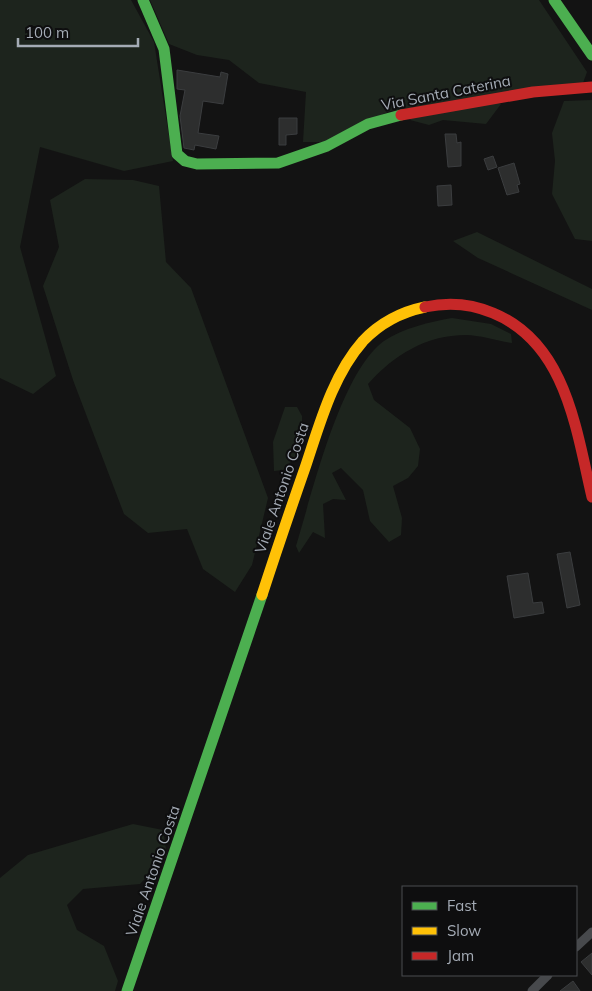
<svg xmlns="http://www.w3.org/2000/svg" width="592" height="991" font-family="Mulish,sans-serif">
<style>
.green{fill:#1d241d}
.building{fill:#2d2e2e;stroke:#3b3d3f}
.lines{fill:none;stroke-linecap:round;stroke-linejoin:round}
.street{stroke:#47494c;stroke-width:9}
.fast{stroke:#4caf50;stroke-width:11}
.slow{stroke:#ffc107;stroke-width:11}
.jam{stroke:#c62828;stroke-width:11}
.labels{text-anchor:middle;stroke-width:4;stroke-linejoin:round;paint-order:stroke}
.street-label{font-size:15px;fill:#a4abb5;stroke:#0e0e0f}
</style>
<rect width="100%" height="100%" fill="#131313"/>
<g class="green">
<path d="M 0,0 L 131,0 L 154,42 L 173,161 L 124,171 L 40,147 L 20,247 L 56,376 L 33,394 L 0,378 Z"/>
<path d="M 150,0 L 539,0 L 587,72 L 583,83 L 390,111 L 324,142 L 303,142 L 306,92 L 259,83 L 229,60 L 197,55 L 169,44 Z"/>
<path d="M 592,100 L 592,241 L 575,239 L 552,194 L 555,161 L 552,133 L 564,101 Z"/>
<path d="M 496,102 L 501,104 L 486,124 L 443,120 L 429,125 L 410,120 L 412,116 Z"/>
<path d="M 85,179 L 133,180 L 159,186 L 166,262 L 191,288 L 268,498 L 252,565 L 235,592 L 203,569 L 187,529 L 148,533 L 124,514 L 73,380 L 43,286 L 59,247 L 50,200 Z"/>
<path d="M 477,232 L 592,289 L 592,310 L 478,258 L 453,241 Z"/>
<path d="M 452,318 L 491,324 L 511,334 L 512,343 C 497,341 480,335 466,335 C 426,335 394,355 368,384 L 374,400 L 410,428 L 420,449 L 418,466 L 408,478 L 393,486 L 402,518 L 401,535 L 389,542 L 370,521 L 363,490 L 341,468 L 332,473 L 346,500 L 333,499 L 323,504 L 325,538 L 313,532 L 299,553 L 296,546 C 312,494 340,373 384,341 C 403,328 430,322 452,318 Z"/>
<path d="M 285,407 L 297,407 L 302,416 L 302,450 L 283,470 L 274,471 L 273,442 Z"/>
<path d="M 133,824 L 163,830 L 167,855 L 140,884 L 83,889 L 67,905 L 77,930 L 104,946 L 118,981 L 115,991 L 0,991 L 0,878 L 28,855 Z"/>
</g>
<g class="building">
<path d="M 177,70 L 220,77 L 221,72 L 228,74 L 223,104 L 203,101 L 198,133 L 219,136 L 216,149 L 195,145 L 194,150 L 184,148 L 180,116 L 185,90 L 177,89 Z"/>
<path d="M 279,118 L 297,118 L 297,134 L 286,135 L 286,145 L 279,145 Z"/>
<path d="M 445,134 L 456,134 L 457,143 L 461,142 L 461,166 L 448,167 Z"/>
<path d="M 493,156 L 497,167 L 488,170 L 484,159 Z"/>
<path d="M 514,163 L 520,184 L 517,185 L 519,192 L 507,195 L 498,168 Z"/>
<path d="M 451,185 L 452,205 L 438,206 L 437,186 Z"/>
<path d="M 570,552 L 580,605 L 567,608 L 557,554 Z"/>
<path d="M 528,573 L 533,603 L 542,602 L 544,613 L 514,618 L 507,576 Z"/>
<path d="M 592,953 L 592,975 L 581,962 Z"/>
<path d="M 573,981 L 580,991 L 560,991 Z"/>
</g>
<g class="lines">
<g class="street">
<path d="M 576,947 L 592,932"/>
<path d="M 532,991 L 548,975"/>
</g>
<g class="fast">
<path d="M 143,0 L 164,49 L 177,154 L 185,161 L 197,164 L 278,163 L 327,146 L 368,124 L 401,115"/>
<path d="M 554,0 L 592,55"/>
<path d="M 127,991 L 262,595"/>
</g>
<path class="slow" d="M 262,595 C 276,552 291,508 306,465 C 320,423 333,375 363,341 C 380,323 401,312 425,307"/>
<g class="jam">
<path d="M 401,115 L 533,92 L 592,87"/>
<path d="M 425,307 C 448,302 472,304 493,313 C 566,343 576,429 592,497"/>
</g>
</g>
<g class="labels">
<g class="street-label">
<text transform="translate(446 93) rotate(-11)" y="5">Via Santa Caterina</text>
<text transform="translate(282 488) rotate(-71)" y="5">Viale Antonio Costa</text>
<text transform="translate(153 871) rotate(-71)" y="5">Viale Antonio Costa</text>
</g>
</g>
<rect x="402" y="886" width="175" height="90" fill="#0e0e0f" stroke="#4a4d51"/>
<rect x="412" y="902" width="25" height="8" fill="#4caf50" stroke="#4a4d51"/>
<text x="447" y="911" font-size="15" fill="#a4abb5">Fast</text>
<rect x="412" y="927" width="25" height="8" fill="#ffc107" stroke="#4a4d51"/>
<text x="447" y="936" font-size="15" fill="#a4abb5">Slow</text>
<rect x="412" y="952" width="25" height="8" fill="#c62828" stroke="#4a4d51"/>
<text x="447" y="961" font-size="15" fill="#a4abb5">Jam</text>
<path d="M18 38v8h120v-8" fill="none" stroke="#a4abb5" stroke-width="2.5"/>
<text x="25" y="38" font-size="15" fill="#a4abb5" stroke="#0e0e0f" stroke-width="4" paint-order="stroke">100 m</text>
</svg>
